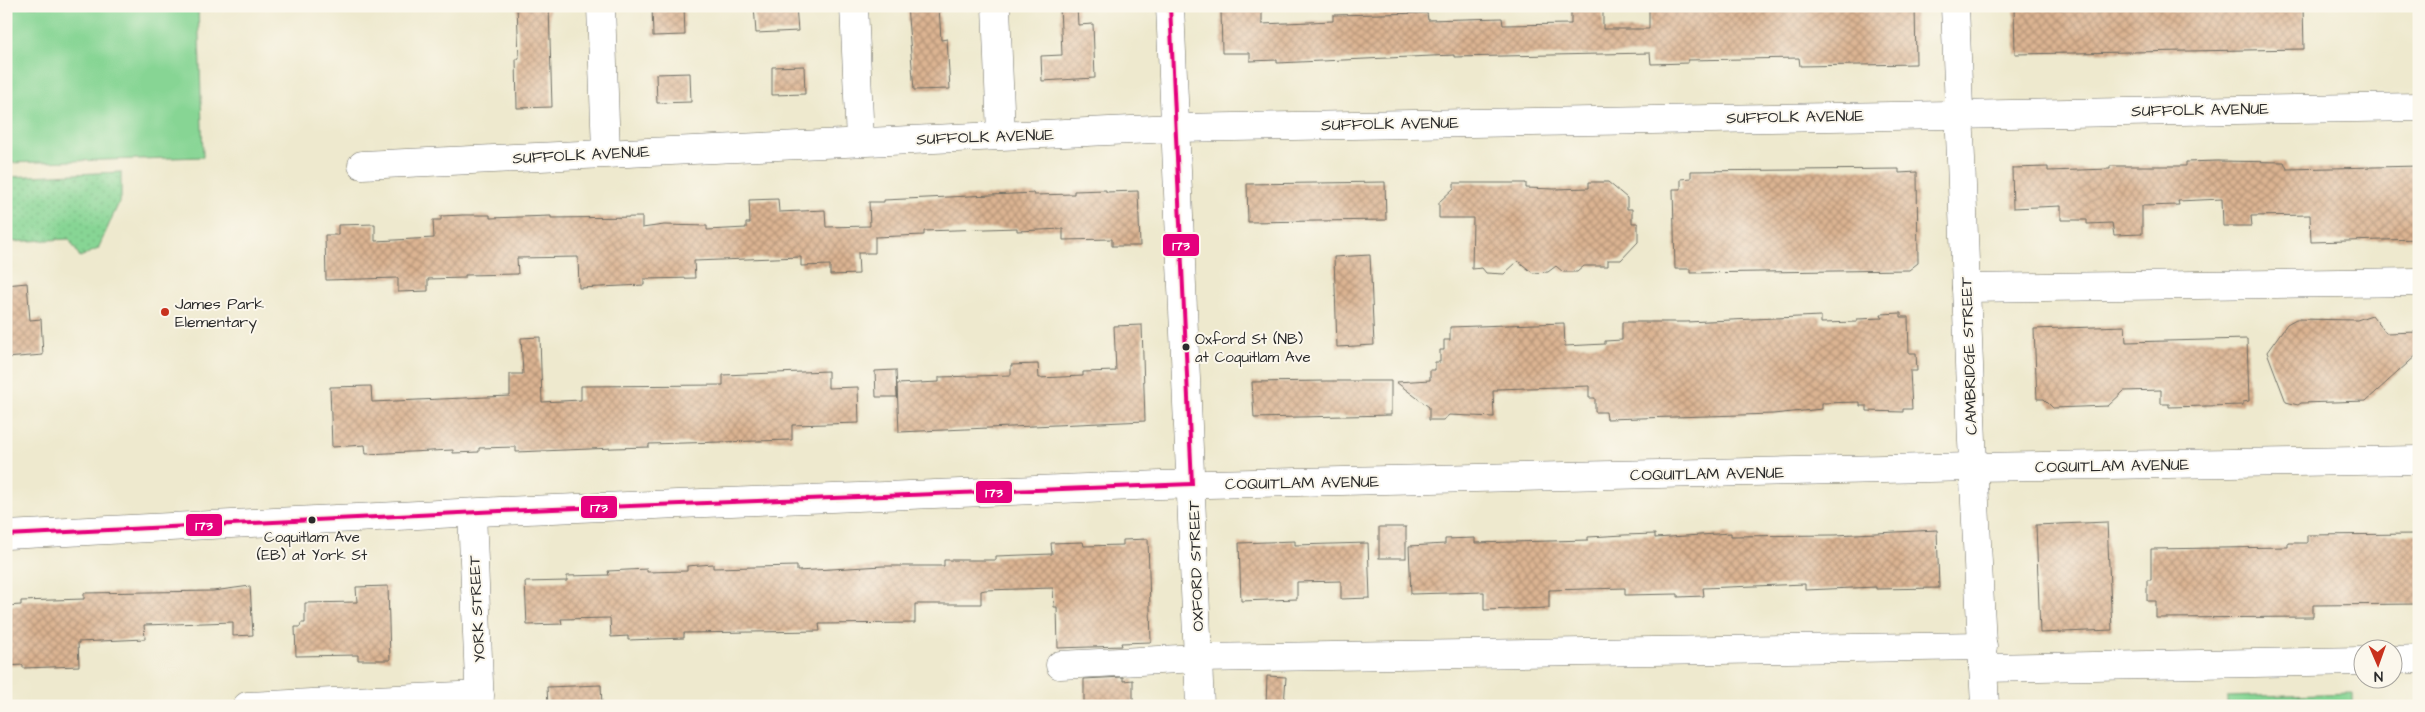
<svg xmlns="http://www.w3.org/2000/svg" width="2425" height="712" font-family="'Architects Daughter',sans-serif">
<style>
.grass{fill:#87d594;stroke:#598060}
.park{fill:url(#park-dots);stroke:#598060}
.building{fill:url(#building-cross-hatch)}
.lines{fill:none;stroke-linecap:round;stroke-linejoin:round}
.minor-casing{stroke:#6f6e64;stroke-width:29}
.major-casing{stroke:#6f6e64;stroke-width:29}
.minor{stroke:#fff;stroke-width:28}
.major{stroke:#fff;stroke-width:28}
.bus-1-casing{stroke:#fbf7ec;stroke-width:8}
.bus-1{stroke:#e5007d;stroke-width:4}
.poi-dot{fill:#c8321e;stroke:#fbf7ec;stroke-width:2}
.bus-dot{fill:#2b2b2b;stroke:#fbf7ec;stroke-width:2}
.labels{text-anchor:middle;stroke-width:4;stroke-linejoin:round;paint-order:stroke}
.bus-label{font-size:15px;fill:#2b2b2b;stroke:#fbf7ec;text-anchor:start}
.street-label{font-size:16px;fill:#2b2b2b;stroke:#fbf7ec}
.poi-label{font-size:16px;fill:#2b2b2b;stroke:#fbf7ec;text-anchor:start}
.line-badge{stroke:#fbf7ec;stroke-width:2}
.badge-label{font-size:14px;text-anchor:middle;font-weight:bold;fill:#fff}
</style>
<defs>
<pattern id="park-dots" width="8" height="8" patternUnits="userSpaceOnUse" patternTransform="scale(1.25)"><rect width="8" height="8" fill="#87d594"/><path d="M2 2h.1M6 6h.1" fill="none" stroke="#75b780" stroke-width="1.8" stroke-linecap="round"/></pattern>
<pattern id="building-cross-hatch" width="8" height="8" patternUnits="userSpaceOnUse" patternTransform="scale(1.25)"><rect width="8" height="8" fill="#dcb492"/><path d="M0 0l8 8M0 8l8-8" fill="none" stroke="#b39377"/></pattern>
</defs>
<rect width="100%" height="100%" fill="#fbf7ec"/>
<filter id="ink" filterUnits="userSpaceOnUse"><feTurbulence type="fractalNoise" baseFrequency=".02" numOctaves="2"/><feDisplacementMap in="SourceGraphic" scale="10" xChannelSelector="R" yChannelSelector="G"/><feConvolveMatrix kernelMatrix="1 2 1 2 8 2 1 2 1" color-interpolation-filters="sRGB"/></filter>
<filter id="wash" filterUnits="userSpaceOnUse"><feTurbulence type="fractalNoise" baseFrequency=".0096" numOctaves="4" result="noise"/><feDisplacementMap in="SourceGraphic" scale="20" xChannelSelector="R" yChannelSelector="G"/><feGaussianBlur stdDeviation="1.12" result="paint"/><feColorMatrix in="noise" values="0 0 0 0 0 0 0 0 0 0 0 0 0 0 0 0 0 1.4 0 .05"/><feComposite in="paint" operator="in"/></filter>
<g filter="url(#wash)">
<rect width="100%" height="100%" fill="#eee9ce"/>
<g class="grass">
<path d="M 6,6 L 198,6 L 203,157 L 6,163 Z"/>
<path d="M 2353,693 L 2353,706 L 2227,706 L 2227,697 Z"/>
</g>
<path class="park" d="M 121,172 L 121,198 L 98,249 L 80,257 L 69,239 L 6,242 L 6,177 Z"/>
<g id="blocks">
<g class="building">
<path d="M 517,6 L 549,6 L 552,107 L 517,108 L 516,59 L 519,59 Z"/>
<path d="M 652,6 L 684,6 L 685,35 L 653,36 Z"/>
<path d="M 754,6 L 796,6 L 798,31 L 756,33 Z"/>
<path d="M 907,6 L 939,6 L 941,40 L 947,39 L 950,89 L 914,90 Z"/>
<path d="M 1060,6 L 1077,6 L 1078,25 L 1093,24 L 1095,78 L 1042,81 L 1041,56 L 1062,55 Z"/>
<path d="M 1571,6 L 1603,6 L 1603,29 L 1649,29 L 1649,6 L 1915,6 L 1916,64 L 1800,66 L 1799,58 L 1688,60 L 1688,63 L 1651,64 L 1650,53 L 1454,57 L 1454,55 L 1277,63 L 1277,60 L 1250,61 L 1250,53 L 1222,53 L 1221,10 L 1262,9 L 1262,24 L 1333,21 L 1333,15 L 1427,13 L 1428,20 L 1502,18 L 1503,25 L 1571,24 Z"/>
<path d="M 2014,6 L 2303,6 L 2304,49 L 2015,54 Z"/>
<path d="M 804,66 L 805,94 L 772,95 L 772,67 Z"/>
<path d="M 690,73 L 691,102 L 657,103 L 656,74 Z"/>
<path d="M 2217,161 L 2284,162 L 2287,169 L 2419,166 L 2419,239 L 2311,242 L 2310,215 L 2251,216 L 2252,226 L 2223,226 L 2222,199 L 2178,201 L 2179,205 L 2142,206 L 2142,234 L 2114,235 L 2112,223 L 2087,224 L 2087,220 L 2061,220 L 2061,206 L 2013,208 L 2012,168 L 2048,167 L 2048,171 L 2110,169 L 2110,166 L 2186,166 L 2186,162 Z"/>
<path d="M 1899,169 L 1899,173 L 1917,172 L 1918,263 L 1909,270 L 1690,273 L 1690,269 L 1675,269 L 1673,189 L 1681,189 L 1681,179 L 1691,178 L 1691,171 Z"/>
<path d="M 1385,182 L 1386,220 L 1248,222 L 1247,184 Z"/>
<path d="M 1589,182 L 1608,182 L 1627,198 L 1627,209 L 1632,209 L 1632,223 L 1638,223 L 1638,242 L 1621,260 L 1608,260 L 1608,266 L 1584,266 L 1577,272 L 1563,272 L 1556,266 L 1548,272 L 1533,273 L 1518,261 L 1504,274 L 1486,273 L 1482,268 L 1472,269 L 1473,218 L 1439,218 L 1439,202 L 1454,188 L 1454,183 L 1526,183 L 1526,188 L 1554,189 L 1589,188 Z"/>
<path d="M 1106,190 L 1106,192 L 1138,191 L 1140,246 L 1112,246 L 1112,239 L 1063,240 L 1063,229 L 1017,231 L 1017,228 L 924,231 L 924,235 L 875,237 L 875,253 L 858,253 L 859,274 L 830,275 L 830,265 L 801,266 L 801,257 L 694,261 L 695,278 L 644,279 L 644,285 L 579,288 L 578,257 L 517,258 L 518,274 L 465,275 L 465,278 L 428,279 L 428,291 L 398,292 L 398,278 L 326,280 L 325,235 L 338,235 L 338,225 L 375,224 L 375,241 L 434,238 L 433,220 L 441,220 L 441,216 L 463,215 L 490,215 L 490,218 L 551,216 L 551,218 L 642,217 L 642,228 L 664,225 L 707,226 L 707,230 L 746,228 L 746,223 L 750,223 L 749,200 L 778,199 L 779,212 L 825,210 L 826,227 L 870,226 L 869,202 L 884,202 L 884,200 L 1034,193 L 1034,195 L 1074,194 L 1074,191 Z"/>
<path d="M 1370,255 L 1374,345 L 1337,347 L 1334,257 Z"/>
<path d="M 27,283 L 30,320 L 41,319 L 43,355 L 6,358 L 6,285 Z"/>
<path d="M 1901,313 L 1901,317 L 1908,317 L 1909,353 L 1916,353 L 1917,371 L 1910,371 L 1912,409 L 1903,409 L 1903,412 L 1867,411 L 1867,406 L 1860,406 L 1860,402 L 1822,403 L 1822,409 L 1773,414 L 1607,419 L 1606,412 L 1595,412 L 1595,398 L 1589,398 L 1589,386 L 1497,389 L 1497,391 L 1493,391 L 1494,417 L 1449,415 L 1443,420 L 1429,420 L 1429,407 L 1396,382 L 1430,380 L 1430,370 L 1435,370 L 1435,362 L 1440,362 L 1440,350 L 1444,350 L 1444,340 L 1450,340 L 1450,327 L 1564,323 L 1565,346 L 1605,344 L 1605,341 L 1622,340 L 1622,322 L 1686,322 L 1821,316 L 1821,323 L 1857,322 L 1857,319 L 1882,318 L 1881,314 Z"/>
<path d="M 2372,315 L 2386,333 L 2419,332 L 2419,353 L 2366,401 L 2301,403 L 2298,405 L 2286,402 L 2267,352 L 2287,324 L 2296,319 L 2357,320 Z"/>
<path d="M 1142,325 L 1145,421 L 899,432 L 897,384 L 939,382 L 939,377 L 1011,375 L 1011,365 L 1038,364 L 1039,378 L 1083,376 L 1083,372 L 1116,371 L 1114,326 Z"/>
<path d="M 2125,326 L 2126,342 L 2247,339 L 2249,401 L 2243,402 L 2243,405 L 2169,407 L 2169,404 L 2161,404 L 2161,390 L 2124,391 L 2108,406 L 2053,408 L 2044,399 L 2037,399 L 2034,329 Z"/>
<path d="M 540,337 L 542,402 L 581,400 L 581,386 L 723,385 L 723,375 L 828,371 L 828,388 L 858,387 L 859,423 L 792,425 L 792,440 L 649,444 L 649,447 L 614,448 L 516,452 L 516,447 L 479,448 L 479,452 L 453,453 L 453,450 L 366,454 L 365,445 L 332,447 L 330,387 L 371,386 L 372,402 L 510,396 L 510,374 L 523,374 L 521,338 Z"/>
<path d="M 896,370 L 897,397 L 876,397 L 875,371 Z"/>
<path d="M 1326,381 L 1391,381 L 1391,415 L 1254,418 L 1252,382 Z"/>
<path d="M 2107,522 L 2112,630 L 2040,633 L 2036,525 Z"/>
<rect x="1379" y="527" width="27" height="31"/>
<path d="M 1937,530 L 1939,588 L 1876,589 L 1876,587 L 1805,590 L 1805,584 L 1703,588 L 1704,596 L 1678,597 L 1678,594 L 1625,595 L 1625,588 L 1549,590 L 1549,608 L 1484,610 L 1484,592 L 1411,594 L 1409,546 L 1445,544 L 1445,539 L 1475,538 L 1475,543 L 1588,540 L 1588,537 L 1624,535 L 1655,534 L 1655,538 L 1731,533 L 1731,536 L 1835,535 Z"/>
<path d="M 2419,534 L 2419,604 L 2313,605 L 2313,617 L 2156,618 L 2156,601 L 2147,601 L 2147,580 L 2151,580 L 2151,549 L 2288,547 L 2288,543 L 2307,543 L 2307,535 Z"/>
<path d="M 1148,539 L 1151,642 L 1121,643 L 1122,646 L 1058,648 L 1057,607 L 1054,607 L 1053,588 L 985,590 L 981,591 L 981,604 L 915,604 L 915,623 L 819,624 L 820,631 L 684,633 L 684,638 L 628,640 L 628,636 L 611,637 L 610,618 L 561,619 L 562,624 L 527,625 L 525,582 L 567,581 L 567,576 L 609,575 L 608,571 L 647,569 L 647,572 L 687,571 L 687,566 L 713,564 L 713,568 L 797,566 L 797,571 L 883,566 L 944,566 L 944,560 L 996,560 L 996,556 L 1052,554 L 1051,543 L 1083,542 L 1084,546 L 1123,545 L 1123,540 Z"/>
<path d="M 1295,541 L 1295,545 L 1368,543 L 1370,598 L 1341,599 L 1341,581 L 1297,582 L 1297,599 L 1241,601 L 1239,543 Z"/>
<path d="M 250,586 L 253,635 L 233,636 L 233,622 L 144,625 L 145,639 L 78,642 L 79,666 L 23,668 L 23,665 L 6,666 L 6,606 L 21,605 L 21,601 L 84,599 L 84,593 L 213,591 Z"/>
<path d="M 388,586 L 390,660 L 358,660 L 358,655 L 296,656 L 295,627 L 300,627 L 301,623 L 305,623 L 305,603 L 357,602 L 356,587 Z"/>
<path d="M 1267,676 L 1286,677 L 1284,706 L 1266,706 Z"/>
<path d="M 1123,677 L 1123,681 L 1133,680 L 1133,706 L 1084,706 L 1084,679 Z"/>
<path d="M 601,685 L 602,706 L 548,706 L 547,687 Z"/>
</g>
</g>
</g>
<g filter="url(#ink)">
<use href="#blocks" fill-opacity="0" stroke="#6f6e64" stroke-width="1"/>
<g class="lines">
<defs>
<g id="minor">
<path d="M 601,6 L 606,152"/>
<path d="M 854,6 L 860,141"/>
<path d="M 996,6 L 1001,135"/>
<path d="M 1955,6 L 1972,441 L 1985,706"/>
<path d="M 362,165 L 1175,128 L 2419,107"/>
<path d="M 1966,288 L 2419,282"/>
<path d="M 472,513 L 480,706"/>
<path d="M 6,535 L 500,511 L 1161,485 L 1973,467 L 2419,460"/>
<path d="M 2392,660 L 2419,659"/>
<path d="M 1060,665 L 1199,658 L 1983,646"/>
<path d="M 1983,668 L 2362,661"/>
<path d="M 247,706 L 480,695"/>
</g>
<path id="major" d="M 1170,6 L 1200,706"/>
</defs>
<use href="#minor" class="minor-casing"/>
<use href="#major" class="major-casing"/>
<use href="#minor" class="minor"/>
<use href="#major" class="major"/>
<defs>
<g id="bus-1">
<path d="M 1170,6 L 1192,484"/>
<path d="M 6,535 L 500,511 L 1192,484"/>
</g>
</defs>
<use href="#bus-1" class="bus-1-casing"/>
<use href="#bus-1" class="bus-1"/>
</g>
</g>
<circle class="poi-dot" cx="165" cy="312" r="5"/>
<g class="bus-dot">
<circle cx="1186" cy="347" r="4.5"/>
<circle cx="312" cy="520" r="4.5"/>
</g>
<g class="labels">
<g class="bus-label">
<text x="1195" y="344">Oxford St (NB)<tspan x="1195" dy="18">at Coquitlam Ave</tspan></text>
<text x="312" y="542" text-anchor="middle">Coquitlam Ave<tspan x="312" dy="18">(EB) at York St</tspan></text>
</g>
<g class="street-label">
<text transform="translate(2200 109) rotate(-1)" y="6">SUFFOLK AVENUE</text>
<text transform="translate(1795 116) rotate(-1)" y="6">SUFFOLK AVENUE</text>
<text transform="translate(1390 123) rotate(-1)" y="6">SUFFOLK AVENUE</text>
<text transform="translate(985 136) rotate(-2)" y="6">SUFFOLK AVENUE</text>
<text transform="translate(581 154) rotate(-3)" y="6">SUFFOLK AVENUE</text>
<text transform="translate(1968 356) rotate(-92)" y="6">CAMBRIDGE STREET</text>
<text transform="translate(2112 465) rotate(-1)" y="6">COQUITLAM AVENUE</text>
<text transform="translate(1707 473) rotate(-1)" y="6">COQUITLAM AVENUE</text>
<text transform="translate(1302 482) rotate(-1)" y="6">COQUITLAM AVENUE</text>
<text transform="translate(1195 566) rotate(-92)" y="6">OXFORD STREET</text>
<text transform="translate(476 609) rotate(-93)" y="6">YORK STREET</text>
</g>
<g class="poi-label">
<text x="175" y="309">James Park<tspan x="175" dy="18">Elementary</tspan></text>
</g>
</g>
<g class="line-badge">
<rect x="1162" y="233" width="38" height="24" rx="5" fill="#e5007d"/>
<rect x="975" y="480" width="38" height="24" rx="5" fill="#e5007d"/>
<rect x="580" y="495" width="38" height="24" rx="5" fill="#e5007d"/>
<rect x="185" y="513" width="38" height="24" rx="5" fill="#e5007d"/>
</g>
<g class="badge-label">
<text x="1181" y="250">173</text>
<text x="994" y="497">173</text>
<text x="599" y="512">173</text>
<text x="204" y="530">173</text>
</g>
<rect width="2425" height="712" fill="none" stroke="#fbf7ec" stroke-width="25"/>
<g transform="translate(2378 664) rotate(178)"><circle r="24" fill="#fbf7ec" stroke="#a8a59f"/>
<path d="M0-4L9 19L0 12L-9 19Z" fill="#c8321e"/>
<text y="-8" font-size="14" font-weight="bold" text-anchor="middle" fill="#2b2b2b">N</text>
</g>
</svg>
